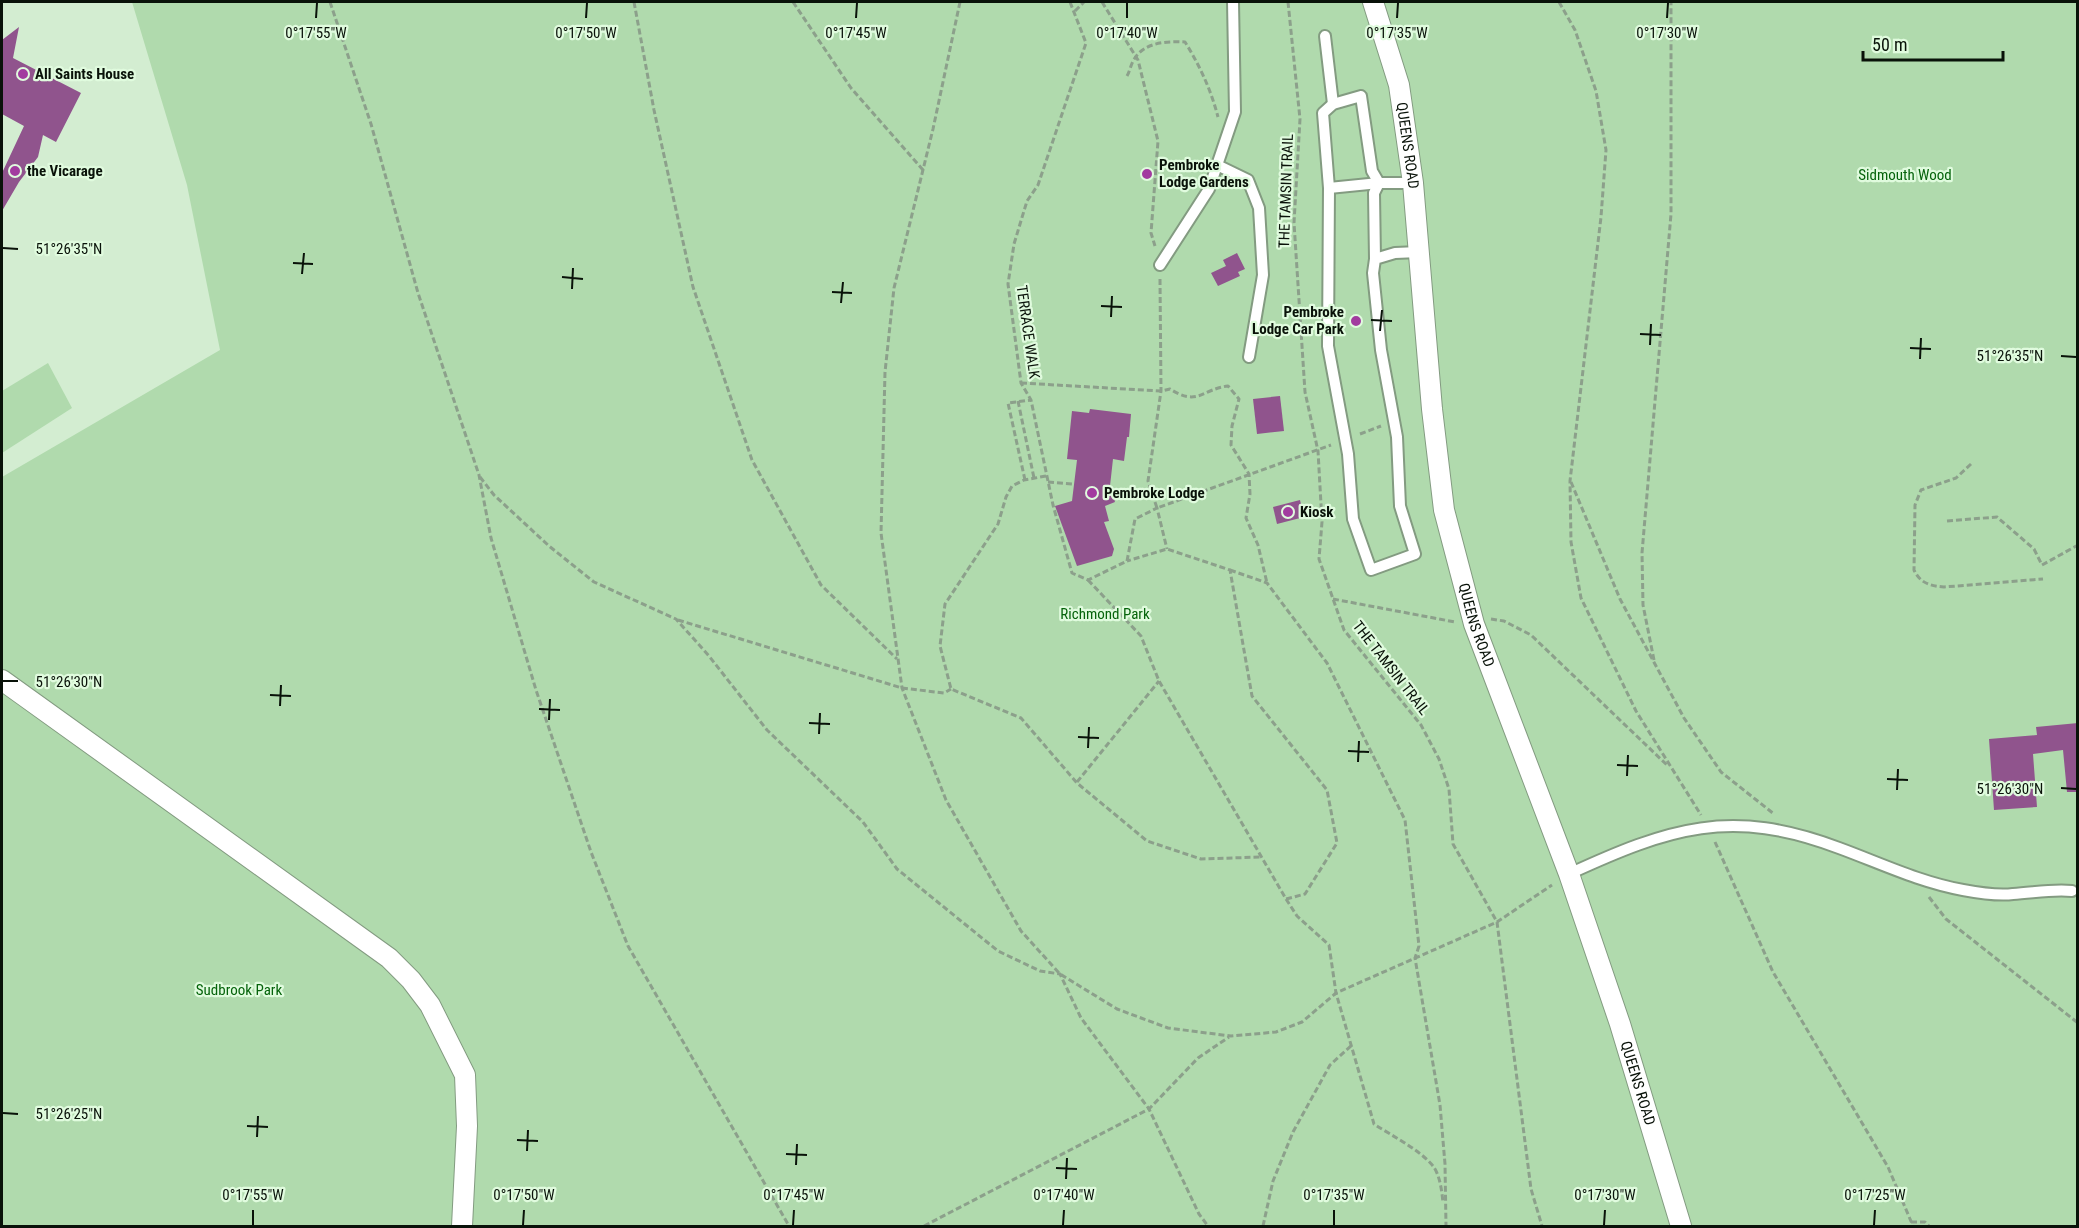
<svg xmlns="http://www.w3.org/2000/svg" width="2079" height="1228" font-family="'Roboto Condensed',sans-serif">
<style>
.green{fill:#b0daad}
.building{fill:#90548d}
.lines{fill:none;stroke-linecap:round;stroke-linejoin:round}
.lane-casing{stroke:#839b81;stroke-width:14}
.street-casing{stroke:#839b81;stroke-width:22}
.path{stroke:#8ca08b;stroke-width:3;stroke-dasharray:6 3;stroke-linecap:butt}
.lane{stroke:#fff;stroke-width:10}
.street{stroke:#fff;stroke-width:20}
.ticks{fill:none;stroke:#091209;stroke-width:2}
.poi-dot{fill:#a23b9f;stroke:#e0fbde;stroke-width:2}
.labels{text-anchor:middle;stroke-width:4.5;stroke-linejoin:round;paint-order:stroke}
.poi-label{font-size:15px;font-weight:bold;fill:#091209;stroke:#e0fbde;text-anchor:start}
.street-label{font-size:15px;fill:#091209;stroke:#e0fbde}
.park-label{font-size:15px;fill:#05630b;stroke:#e0fbde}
.ticks-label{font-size:15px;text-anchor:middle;fill:#091209;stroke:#e0fbde;stroke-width:4.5;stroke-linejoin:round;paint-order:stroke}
</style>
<rect width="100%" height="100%" fill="#d3edd1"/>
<g class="green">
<path d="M 132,2 L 2077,2 L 2077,1226 L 2,1226 L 2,477 L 220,350 L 187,185 Z"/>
<path d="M 48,363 L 72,408 L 2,453 L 2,391 Z"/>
</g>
<g class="building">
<path d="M 19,27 L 13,58 L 81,93 L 56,142 L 43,135 L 38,157 L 19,182 L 2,211 L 2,173 L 24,126 L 2,114 L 2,40 Z"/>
<path d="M 1237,253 L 1245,269 L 1238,272 L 1240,276 L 1218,286 L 1211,273 L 1226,266 L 1223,260 Z"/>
<path d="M 1280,396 L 1284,431 L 1257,434 L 1253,399 Z"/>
<path d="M 1090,409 L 1131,414 L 1129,437 L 1127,437 L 1124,461 L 1113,459 L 1110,486 L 1115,502 L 1105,506 L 1109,521 L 1104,522 L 1114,549 L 1112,556 L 1077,566 L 1055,506 L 1072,501 L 1077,460 L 1067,459 L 1072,411 L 1089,413 Z"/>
<path d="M 1300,500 L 1304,517 L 1277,524 L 1273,507 Z"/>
<path d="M 2078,723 L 2078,792 L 2067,792 L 2063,750 L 2033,754 L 2037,807 L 1994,810 L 1989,739 L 2037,735 L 2036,727 Z"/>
</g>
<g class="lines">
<defs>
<g id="lane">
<path d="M 1325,36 L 1333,104"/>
<path d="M 1217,165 L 1248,180 L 1259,208 L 1263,275 L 1249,357"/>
<path d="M 1413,183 L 1379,183 L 1372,171 L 1361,96 L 1333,104 L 1323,113 L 1329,188 L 1328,346 L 1348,454 L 1353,519 L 1371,570 L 1415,554 L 1400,506 L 1397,437 L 1381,350 L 1373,273 L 1375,259 L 1395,253 L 1419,252"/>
<path d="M 1329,188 L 1379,183"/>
<path d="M 1375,259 L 1374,193 L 1379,183"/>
<path d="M 1160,265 L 1209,189 L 1235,112 L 1233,2"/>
<path d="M 1569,874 C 1669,828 1731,807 1839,848 C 1880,863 1919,882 1963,890 C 1979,893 1998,896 2013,894 C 2033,893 2051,889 2072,891"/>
</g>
<g id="street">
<path id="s1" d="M 1373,2 L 1399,85 L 1413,183 L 1432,409 L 1444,510 L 1474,624 L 1569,874 L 1620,1024 L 1681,1226"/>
<path d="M 2,680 L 389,958 L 411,980 L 430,1005 L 465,1075 L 467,1126 L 462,1226"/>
</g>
</defs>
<use href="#lane" class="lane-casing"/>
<use href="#street" class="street-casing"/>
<g class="path">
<path d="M 330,2 L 371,124 L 418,293 L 479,475 L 491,538 L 536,690 L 591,852 L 628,946 L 789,1226"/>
<path d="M 634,2 L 654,110 L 693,287 L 752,460 L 821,585 L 897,659"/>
<path d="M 793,2 L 851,88 L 923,170"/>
<path d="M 960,2 L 933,129 L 894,288 L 885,372 L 881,533 L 902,688 L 946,800 L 1021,931 L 1060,974 L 1117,1009 L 1168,1028 L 1231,1036 L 1276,1032 L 1302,1022 L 1336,993 L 1497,922 L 1552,885"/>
<path d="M 1070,2 L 1086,43 L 1038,185 L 1027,201 L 1014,244 L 1008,284 L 1021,383 L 1031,400 L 1053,505 L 1072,573 L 1088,580 L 1127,561 L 1135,519 L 1157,508 L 1167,549"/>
<path d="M 1102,2 L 1138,60 L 1158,141 L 1151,233 L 1155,246"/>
<path d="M 1288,2 L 1300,119 L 1294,223 L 1305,392 L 1318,451 L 1322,522 L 1319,559 L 1344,630 L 1421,725 L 1439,759 L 1449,789 L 1453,844 L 1497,922 L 1531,1189 L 1542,1226"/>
<path d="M 1559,2 L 1575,30 L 1596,91 L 1606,150 L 1601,217 L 1570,481 L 1571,542 L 1581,598 L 1636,711 L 1701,815"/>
<path d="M 1075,11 L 1084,2"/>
<path d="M 1127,76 C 1130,71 1131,63 1135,58 C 1145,42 1168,41 1185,42 C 1200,66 1211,90 1218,117"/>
<path d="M 1160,279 L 1161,391 L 1148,481 L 1157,508 L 1331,445"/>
<path d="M 1021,383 L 1161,391 L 1170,389 C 1198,407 1202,389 1228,386 L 1239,399 L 1232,426 L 1231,445 L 1249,474 L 1250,494 L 1246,518 L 1258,545 L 1267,583"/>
<path d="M 1018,401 L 1034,478"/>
<path d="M 1360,434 L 1381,426"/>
<path d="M 1971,464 L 1956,478 L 1921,490 L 1915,505 L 1914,570 C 1920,583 1930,586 1944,587 L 2043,579"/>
<path d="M 1046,476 L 1024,480 L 1012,486 L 1006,497 L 998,524 L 945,604 L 940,646 L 951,689 L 1021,718 L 1077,783 L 1147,841 L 1201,859 L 1261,857"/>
<path d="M 480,477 L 494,495 L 549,546 L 594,582 L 676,619 L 709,656 L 767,730 L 863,822 L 897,869 L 998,951 L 1040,971 L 1060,974 L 1081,1018 L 1149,1109 L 1199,1214 L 1208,1226"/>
<path d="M 1025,480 L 1008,403 L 1031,400"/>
<path d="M 1048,482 L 1073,484"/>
<path d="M 1571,482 L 1620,599 L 1684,718 L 1721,772 L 1774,814"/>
<path d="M 1947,521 L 1997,517 L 2034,549 L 2042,565 L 2078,545"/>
<path d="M 1230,570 L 1267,583 L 1327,663 L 1405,820 L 1419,946 L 1415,958 L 1440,1105 L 1445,1164 L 1446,1226"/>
<path d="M 1088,580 L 1141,636 L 1159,681 L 1286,899 L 1305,894 L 1337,843 L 1327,790 L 1252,696 L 1230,570 L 1167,549 L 1127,561"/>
<path d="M 1333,599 L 1455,622"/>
<path d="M 1491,619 L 1504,621 L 1531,635 L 1668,766"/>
<path d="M 678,620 L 902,688 L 944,693 L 951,689"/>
<path d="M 1654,660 L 1643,605 L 1642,553 L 1671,214 L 1671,2"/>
<path d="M 1077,782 L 1159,681"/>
<path d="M 1715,842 L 1773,972 L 1888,1167 L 1913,1226"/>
<path d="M 1929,897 L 1946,919 L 2078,1023"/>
<path d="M 1286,899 L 1297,916 L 1329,945 L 1336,993 L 1374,1124 C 1392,1136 1419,1149 1433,1166 C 1440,1175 1442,1192 1443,1203"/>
<path d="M 1911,1222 L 1925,1222 L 1929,1226"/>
<path d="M 924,1226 L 1149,1109 L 1198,1058 L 1229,1037"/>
<path d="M 1263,1226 L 1273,1181 L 1293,1132 L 1330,1065 L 1352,1045"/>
</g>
<use href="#lane" class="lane"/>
<use href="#street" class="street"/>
</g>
<path class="ticks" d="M 316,18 L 317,3M 586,18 L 587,3M 856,18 L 857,3M 1127,18 L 1127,3M 1397,18 L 1398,3M 1667,18 L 1668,3M 3,248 L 18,249M 293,263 L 313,264M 302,274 L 304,253M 562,277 L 583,279M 572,289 L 573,268M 832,292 L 852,293M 841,303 L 843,282M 1101,306 L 1122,307M 1111,317 L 1112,296M 1371,320 L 1392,321M 1380,331 L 1382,310M 1640,334 L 1661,335M 1650,345 L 1651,324M 1910,348 L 1931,349M 2061,356 L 2076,357M 1920,359 L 1921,338M 3,681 L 18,681M 270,695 L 291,696M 280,706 L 281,685M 539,709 L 560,710M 549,720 L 550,699M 809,723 L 830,724M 819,734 L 820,713M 1078,737 L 1099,738M 1088,748 L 1089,727M 1348,751 L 1369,752M 1358,762 L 1359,741M 1617,765 L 1638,766M 1627,776 L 1628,755M 1887,779 L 1908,780M 2061,788 L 2076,789M 1897,790 L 1898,769M 3,1113 L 18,1114M 247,1126 L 268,1127M 257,1137 L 258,1116M 517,1140 L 538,1141M 527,1151 L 528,1130M 786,1154 L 807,1155M 796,1165 L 797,1144M 1056,1168 L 1077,1169M 1066,1179 L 1067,1158M 253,1225 L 253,1210M 523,1225 L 524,1210M 793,1225 L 794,1210M 1063,1225 L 1064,1210M 1334,1225 L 1334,1210M 1604,1225 L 1605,1210M 1874,1225 L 1875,1210"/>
<g class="poi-dot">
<circle cx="23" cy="74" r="6"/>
<circle cx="15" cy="171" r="6"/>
<circle cx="1147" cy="174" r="6"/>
<circle cx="1356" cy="321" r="6"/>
<circle cx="1092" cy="493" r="6"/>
<circle cx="1288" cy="512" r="6"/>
</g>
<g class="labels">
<g class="poi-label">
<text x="35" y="79">All Saints House</text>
<text x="1159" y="170">Pembroke<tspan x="1159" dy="17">Lodge Gardens</tspan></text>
<text x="27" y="176">the Vicarage</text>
<text x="1344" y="317" text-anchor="end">Pembroke<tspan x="1344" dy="17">Lodge Car Park</tspan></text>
<text x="1104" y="498">Pembroke Lodge</text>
<text x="1300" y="517">Kiosk</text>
</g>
<g class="street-label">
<text dy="5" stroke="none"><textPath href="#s1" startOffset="148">QUEENS ROAD</textPath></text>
<text transform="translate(1286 191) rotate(-88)" y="5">THE TAMSIN TRAIL</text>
<text transform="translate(1028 332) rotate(82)" y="5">TERRACE WALK</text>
<text dy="5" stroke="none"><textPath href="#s1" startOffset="634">QUEENS ROAD</textPath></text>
<text transform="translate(1391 668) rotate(52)" y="5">THE TAMSIN TRAIL</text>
<text dy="5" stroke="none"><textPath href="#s1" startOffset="1120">QUEENS ROAD</textPath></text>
</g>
<g class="park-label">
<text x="1905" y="180">Sidmouth Wood</text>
<text x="1105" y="619">Richmond Park</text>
<text x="239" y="995">Sudbrook Park</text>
</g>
</g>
<g class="ticks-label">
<text x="316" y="38">0°17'55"W</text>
<text x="586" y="38">0°17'50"W</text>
<text x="856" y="38">0°17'45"W</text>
<text x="1127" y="38">0°17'40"W</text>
<text x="1397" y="38">0°17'35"W</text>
<text x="1667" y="38">0°17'30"W</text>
<text x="69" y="254">51°26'35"N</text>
<text x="2010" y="361">51°26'35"N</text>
<text x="69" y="687">51°26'30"N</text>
<text x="2010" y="794">51°26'30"N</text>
<text x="69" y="1119">51°26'25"N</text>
<text x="253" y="1200">0°17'55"W</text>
<text x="524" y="1200">0°17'50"W</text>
<text x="794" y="1200">0°17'45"W</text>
<text x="1064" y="1200">0°17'40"W</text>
<text x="1334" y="1200">0°17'35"W</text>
<text x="1605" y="1200">0°17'30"W</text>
<text x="1875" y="1200">0°17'25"W</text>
</g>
<rect width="2079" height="1228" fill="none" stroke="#091209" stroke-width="6"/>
<path d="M1863 51v9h140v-9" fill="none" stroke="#091209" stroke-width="3"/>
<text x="1872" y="51" font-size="18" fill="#091209" stroke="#e0fbde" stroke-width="4.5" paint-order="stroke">50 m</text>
</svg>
